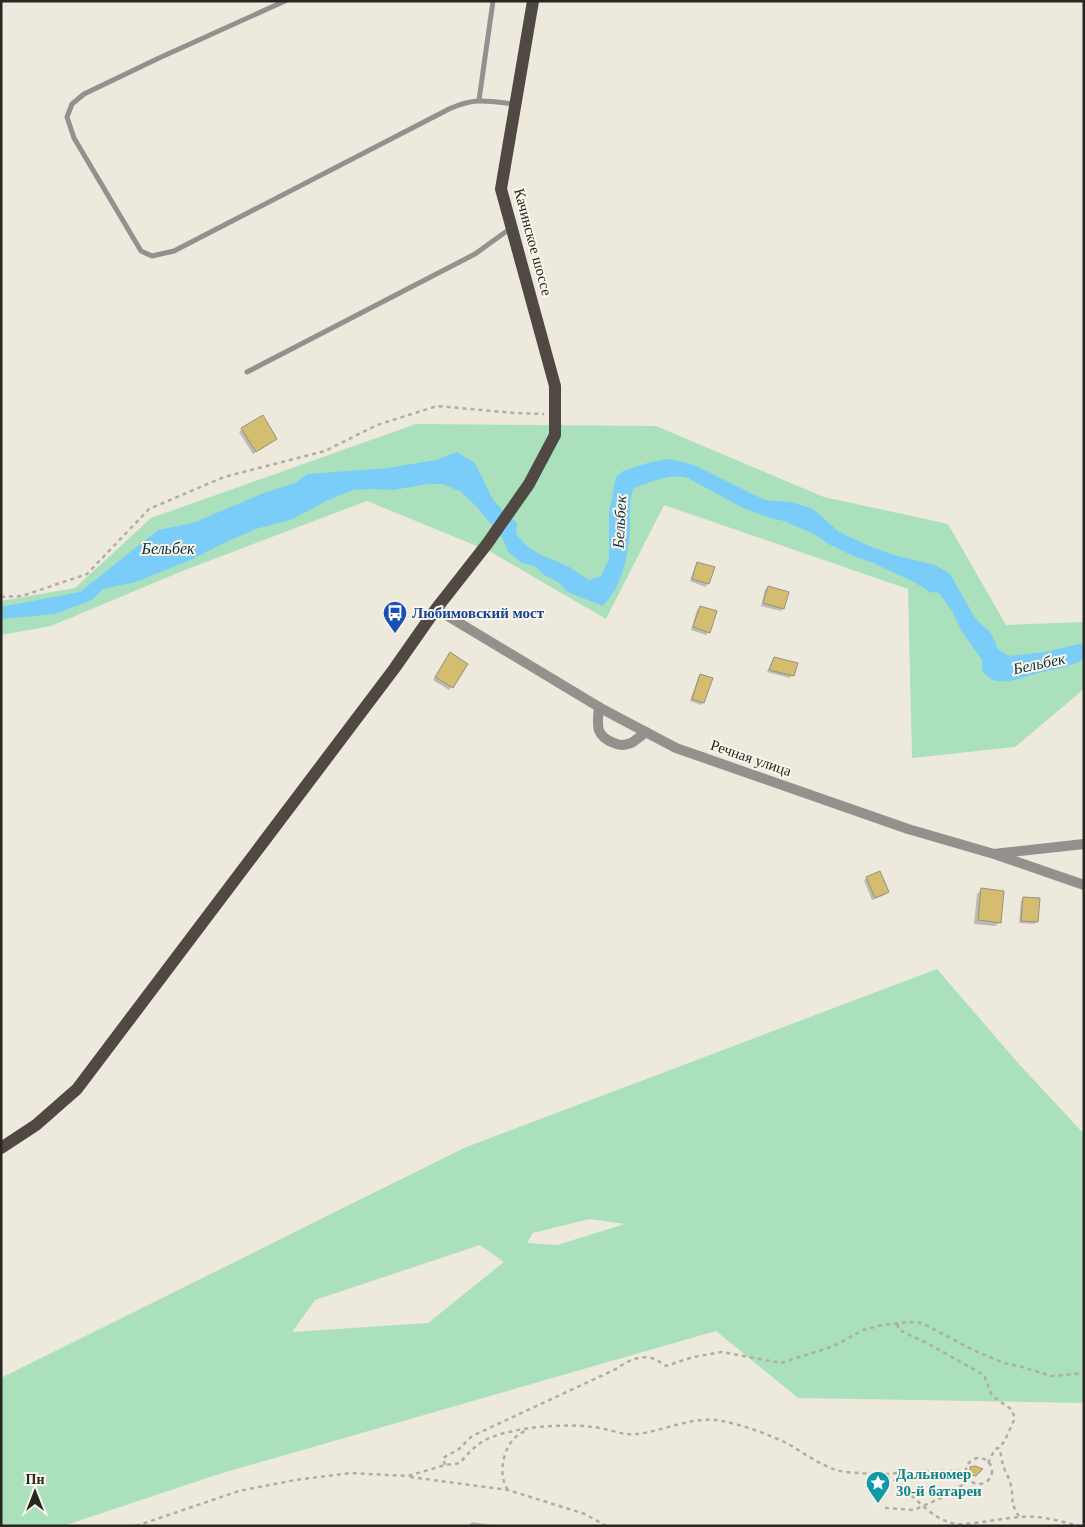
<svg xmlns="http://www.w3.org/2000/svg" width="1085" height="1527" font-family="Georgia,serif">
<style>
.green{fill:#abe0bd;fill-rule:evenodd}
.water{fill:#7acdf8}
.shadow{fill:#0003}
.building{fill:#d4bd6f;stroke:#959187}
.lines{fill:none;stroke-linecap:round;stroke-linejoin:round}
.path{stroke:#b0ada3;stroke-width:2.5;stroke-dasharray:4 4;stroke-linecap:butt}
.lane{stroke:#94908d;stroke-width:5}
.street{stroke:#94908d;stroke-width:10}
.primary{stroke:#504843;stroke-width:12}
.labels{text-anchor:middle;stroke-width:4;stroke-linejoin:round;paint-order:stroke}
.street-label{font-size:15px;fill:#282622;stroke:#faf6eb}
.transit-label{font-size:15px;font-weight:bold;fill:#164399;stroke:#faf6eb;text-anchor:start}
.culture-label{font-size:15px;font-weight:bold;fill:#0d838f;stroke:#faf6eb;text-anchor:start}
.water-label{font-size:16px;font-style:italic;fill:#0a3142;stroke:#faf6eb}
</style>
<rect width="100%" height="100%" fill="#ede9dd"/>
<g class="green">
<path d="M 416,424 L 656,426 L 824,497 L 948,524 L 1006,625 L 1084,622 L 1084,689 L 1015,747 L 912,758 L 908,589 L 664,505 L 606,619 L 489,551 L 367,501 L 185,570 L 51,626 L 1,635 L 1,601 L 75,588 L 151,518 Z"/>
<path d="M 937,969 L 1018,1063 L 1084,1134 L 1084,1403 L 798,1398 L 716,1331 L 219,1474 L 63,1526 L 1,1526 L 1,1378 L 464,1148 ZM 589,1219 L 625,1224 L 557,1245 L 527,1243 L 533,1233 ZM 480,1245 L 504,1262 L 428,1323 L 292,1332 L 315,1300 Z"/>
</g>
<path class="water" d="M 457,452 L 475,463 L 492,498 L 503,511 L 517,523 L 516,533 C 531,555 547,556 569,567 C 576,571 582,576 589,580 L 601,576 L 609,559 L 609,513 L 616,477 L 623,471 L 651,462 L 668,459 L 680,461 L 696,466 L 765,500 L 792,502 L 813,509 L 839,532 L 869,546 L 897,556 L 935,565 L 950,574 L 975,618 L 991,633 L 998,649 L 1009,656 L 1045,652 L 1084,643 L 1084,659 C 1069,667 1055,669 1039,673 C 1026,676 1011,683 997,681 C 990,680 987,676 982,671 L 982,660 L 962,632 L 952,611 L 939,593 L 930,592 L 914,582 L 873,563 L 853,556 L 827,543 L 816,535 L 784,521 L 770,518 L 741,507 L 688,478 C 669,473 650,482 633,489 C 632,494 630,500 630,505 C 629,513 631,521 630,529 C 628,556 623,585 603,606 L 568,592 L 558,582 L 544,575 L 535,566 L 522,563 L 508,552 L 503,539 L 477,507 L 460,491 L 442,484 L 428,484 L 393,490 L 369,489 L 353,490 L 324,502 L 293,519 L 256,529 L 224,543 L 193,559 L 136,582 L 103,589 L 92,600 L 55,614 L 1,619 L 1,607 L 80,592 L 158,530 L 193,523 L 266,492 L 293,484 L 308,474 L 387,468 L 436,460 Z"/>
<g class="shadow">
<path d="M 242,429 L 276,439 L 253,454 L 239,432 Z"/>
<path d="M 697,563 L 713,568 L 708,584 L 705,587 L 690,581 L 695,566 Z"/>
<path d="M 768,587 L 783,608 L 781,611 L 761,606 L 765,590 Z"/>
<path d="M 700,607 L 709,632 L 706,635 L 691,630 L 697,610 Z"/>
<path d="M 447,657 L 466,664 L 449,690 L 433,680 Z"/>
<path d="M 774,658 L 792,675 L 790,678 L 767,672 L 772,661 Z"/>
<path d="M 701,676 L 703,702 L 701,705 L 690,701 L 698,678 Z"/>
<path d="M 867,878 L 888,892 L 885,895 L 872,900 L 864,880 Z"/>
<path d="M 981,890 L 1000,922 L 995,926 L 974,924 L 977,894 Z"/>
<path d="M 1023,898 L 1037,921 L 1034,924 L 1019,923 L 1021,901 Z"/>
<path d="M 472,1522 L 498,1526 L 468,1526 Z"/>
</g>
<g class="building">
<path d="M 263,415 L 277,439 L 256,452 L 241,428 Z"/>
<path d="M 697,562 L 715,567 L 709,584 L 692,579 Z"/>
<path d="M 768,586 L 789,592 L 784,609 L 763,603 Z"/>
<path d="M 700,606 L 717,611 L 710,633 L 693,627 Z"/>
<path d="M 450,652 L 468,664 L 453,688 L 435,677 Z"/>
<path d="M 774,657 L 798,663 L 794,676 L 769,670 Z"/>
<path d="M 700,674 L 713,678 L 704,703 L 692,699 Z"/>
<path d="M 880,871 L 889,892 L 875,898 L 866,877 Z"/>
<path d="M 981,888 L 1004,891 L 1001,923 L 978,920 Z"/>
<path d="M 1023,897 L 1040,898 L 1038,922 L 1021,921 Z"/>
<path d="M 975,1466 L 983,1469 L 976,1476 L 970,1475 L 970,1467 Z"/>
</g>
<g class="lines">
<g class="path">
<path d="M 1,597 L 22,596 L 87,574 L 149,509 L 224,477 L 325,451 L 377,425 L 437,406 L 515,413 L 544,414"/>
<path d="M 897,1324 L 899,1330 L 927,1343 L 984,1375 L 992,1396 L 1011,1409 L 1015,1418 L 1004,1442 L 998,1448"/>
<circle cx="979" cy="1471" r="13"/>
<path d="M 988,1463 L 995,1449 L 998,1448 L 1000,1450 L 1003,1466 L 1010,1481 L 1013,1498 L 1012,1503 L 1019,1517"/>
<path d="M 445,1465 L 443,1458 L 459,1449 L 472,1436 L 616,1369 C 627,1361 641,1354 655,1359 C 658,1360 662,1364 666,1366 L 693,1357 L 722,1352 L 781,1363 L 834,1346 L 863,1330 L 882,1325 L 909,1322 L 922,1323 L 973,1350 L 1004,1363 L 1022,1367 L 1052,1376 L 1084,1373"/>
<path d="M 877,1475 L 918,1471 L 966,1471"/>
<path d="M 410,1477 L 508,1490 L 585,1514 L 606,1526"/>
<path d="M 508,1490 C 497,1475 503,1446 518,1435 C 521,1433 525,1431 528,1429"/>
<path d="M 885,1508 L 914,1510 L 950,1494 L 969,1480"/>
<path d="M 136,1526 L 239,1491 L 295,1480 L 351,1473 L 408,1476 L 445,1465 L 460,1463 C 467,1454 475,1446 485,1440 C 512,1427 563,1423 593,1427 C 607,1428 623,1436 637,1434 C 664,1431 695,1415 722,1421 C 743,1425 771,1435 790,1445 C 805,1454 819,1464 836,1470 C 854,1475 880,1471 896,1481 C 900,1483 903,1488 907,1491 C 921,1504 936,1521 956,1524 C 961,1525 966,1524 971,1523 C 988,1522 1004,1518 1020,1517 C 1040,1515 1060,1521 1079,1526"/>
</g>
<g class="lane">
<path d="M 285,1 L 159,58 L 84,94 L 72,104 L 67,117 L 74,138 L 141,251 L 152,256 L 174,251 L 449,109 C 476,97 487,101 515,104"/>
<path d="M 479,100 L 493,1"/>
<path d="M 247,372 L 475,254 L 511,228"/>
</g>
<g class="street">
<path d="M 436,609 L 604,710 L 676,748 L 908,829 L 994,854 L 1084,844"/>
<path d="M 599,707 C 597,725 595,736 614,743 C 620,746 627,745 633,742 C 637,739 642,735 646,732"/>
<path d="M 997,855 L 1084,885"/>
</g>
<path class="primary" d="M 1,1148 L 36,1125 L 77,1089 L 394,669 L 436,609 L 487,544 L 529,484 L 555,435 L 555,386 L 501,189 L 533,1"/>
</g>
<defs>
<symbol id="bus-pin" viewBox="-11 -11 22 30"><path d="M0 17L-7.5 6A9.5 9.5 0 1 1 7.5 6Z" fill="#1a4fb4" stroke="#faf6eb"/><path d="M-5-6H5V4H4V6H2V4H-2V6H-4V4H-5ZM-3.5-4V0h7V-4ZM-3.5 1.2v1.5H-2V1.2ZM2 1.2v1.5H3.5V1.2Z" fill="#fff"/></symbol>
<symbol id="sight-pin" viewBox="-11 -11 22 30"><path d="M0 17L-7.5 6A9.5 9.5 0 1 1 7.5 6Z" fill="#0f9aa8" stroke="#faf6eb"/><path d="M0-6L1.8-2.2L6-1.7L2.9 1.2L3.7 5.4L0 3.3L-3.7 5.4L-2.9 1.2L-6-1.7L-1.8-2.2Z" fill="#fff"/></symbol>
</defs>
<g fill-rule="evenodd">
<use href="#bus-pin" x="381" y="599" width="28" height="38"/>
<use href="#sight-pin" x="864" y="1469" width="28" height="38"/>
</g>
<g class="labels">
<g class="street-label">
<text transform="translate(533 242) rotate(75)" y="5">Качинское шоссе</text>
<text transform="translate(751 758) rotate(19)" y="5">Речная улица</text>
</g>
<g class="transit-label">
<text x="412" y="618">Любимовский мост</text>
</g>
<g class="culture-label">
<text x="896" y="1479">Дальномер<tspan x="896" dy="17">30-й батареи</tspan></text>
</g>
<g class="water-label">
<text transform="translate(619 522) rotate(-87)" y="6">Бельбек</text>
<text x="168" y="554">Бельбек</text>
<text transform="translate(1039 663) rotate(-12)" y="6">Бельбек</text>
</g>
</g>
<rect width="1085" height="1527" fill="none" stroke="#282622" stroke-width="5"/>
<g transform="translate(35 1492)" stroke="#faf6eb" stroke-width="4" paint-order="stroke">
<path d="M0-4L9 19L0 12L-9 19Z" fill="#282622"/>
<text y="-8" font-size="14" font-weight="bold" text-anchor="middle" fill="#282622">Пн</text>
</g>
</svg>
